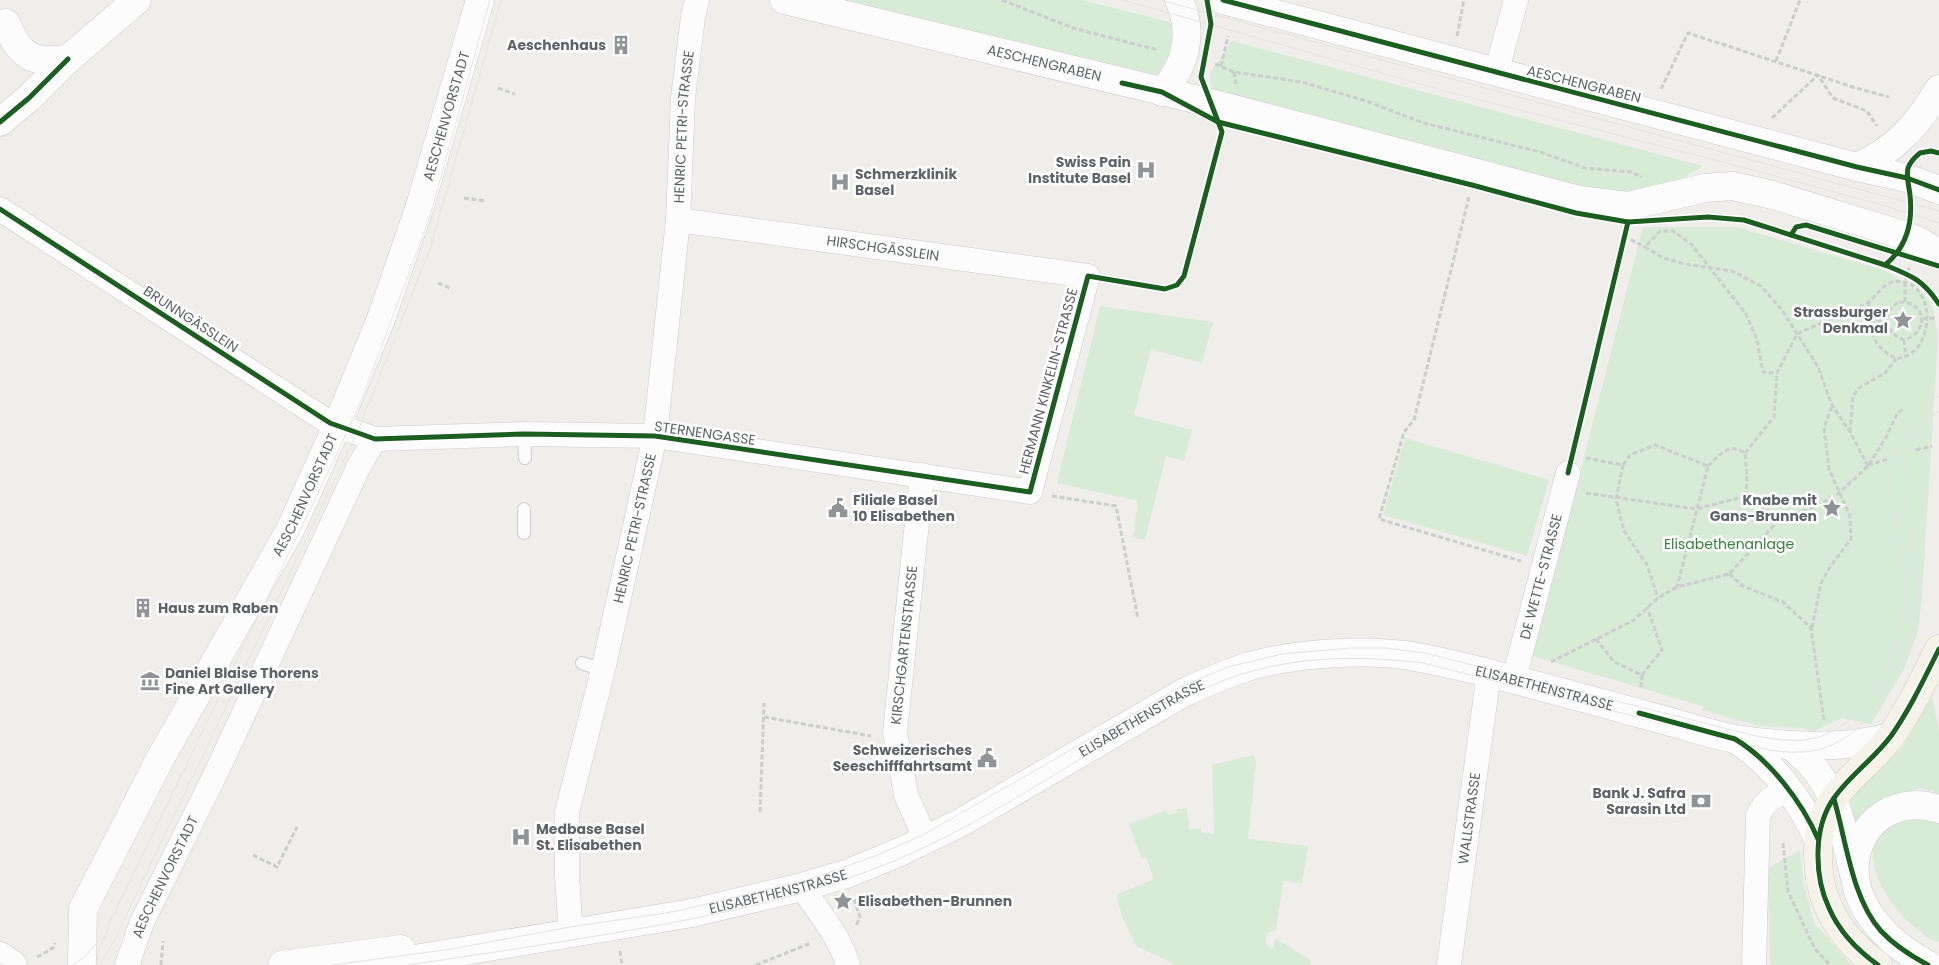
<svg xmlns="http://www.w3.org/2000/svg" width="1939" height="965" font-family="Poppins,sans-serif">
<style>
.green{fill:#d8ebd6}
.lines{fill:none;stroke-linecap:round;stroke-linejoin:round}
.service-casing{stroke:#cbcccc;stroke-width:14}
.minor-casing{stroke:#cbcccc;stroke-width:25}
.tertiary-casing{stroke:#cbcccc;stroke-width:29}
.secondary-casing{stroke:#cacacb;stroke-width:29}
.primary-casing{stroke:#d7ceb8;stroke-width:29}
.path{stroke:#cacfcc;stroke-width:3;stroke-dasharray:5 2.5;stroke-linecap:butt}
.service{stroke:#fdfcfc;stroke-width:12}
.minor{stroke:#fdfcfc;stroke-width:24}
.tertiary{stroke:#fdfcfc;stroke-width:28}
.secondary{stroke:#fdfcfc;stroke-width:28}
.primary{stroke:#f4f2e9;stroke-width:28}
.tram{stroke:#e4e4e4;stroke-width:1}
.cycleway-casing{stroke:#fff;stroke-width:8}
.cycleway{stroke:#1b5e20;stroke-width:5}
.labels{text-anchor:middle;stroke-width:5;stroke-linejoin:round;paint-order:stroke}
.poi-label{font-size:14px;font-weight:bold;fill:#5f6368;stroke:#fff;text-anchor:end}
.street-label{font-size:14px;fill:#5f6368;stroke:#fff}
.park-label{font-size:14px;fill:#348238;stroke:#fff}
</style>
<rect width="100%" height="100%" fill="#efeeea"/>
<g class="green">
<path d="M 840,0 L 1082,0 L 1174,23 L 1177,34 L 1164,71 L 1152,76 Z"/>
<path d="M 1232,41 L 1703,166 L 1678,181 L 1614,195 L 1217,96 L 1211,87 L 1210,73 Z"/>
<path d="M 1643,227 L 1737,227 L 1886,271 L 1922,293 L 1929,300 L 1934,313 L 1938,340 L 1922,595 L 1918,631 L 1911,651 L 1904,669 L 1871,724 L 1842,718 L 1813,732 L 1803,728 L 1760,726 L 1701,710 L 1705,707 L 1533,656 Z"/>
<path d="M 1100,306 L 1213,322 L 1202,363 L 1151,349 L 1134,415 L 1192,430 L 1184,461 L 1166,456 L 1145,540 L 1133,537 L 1138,501 L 1057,483 Z"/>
<path d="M 1405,438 L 1549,480 L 1527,556 L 1383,515 Z"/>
<path d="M 1932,696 L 1939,730 L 1939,793 L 1920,788 L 1895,795 L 1873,805 L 1856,829 L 1850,799 L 1904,745 Z"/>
<path d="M 1254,755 L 1256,762 L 1248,839 L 1308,846 L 1302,883 L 1283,881 L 1276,930 L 1267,933 L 1266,944 L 1273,949 L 1275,938 L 1312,961 L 1310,965 L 1173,965 L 1174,964 L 1136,946 L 1123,919 L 1116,895 L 1154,879 L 1146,858 L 1142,859 L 1129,824 L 1167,810 L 1168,815 L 1177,812 L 1177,809 L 1187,808 L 1189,829 L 1201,828 L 1201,832 L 1214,834 L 1212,765 Z"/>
<path d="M 1923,816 L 1939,824 L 1939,942 C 1930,941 1923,934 1917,929 C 1891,909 1854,857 1884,827 C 1893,818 1911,817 1923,816 Z"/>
<path d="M 1800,850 L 1803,880 L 1814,923 L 1852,965 L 1770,965 L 1768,868 Z"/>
</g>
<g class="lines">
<defs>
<g id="service">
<path d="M 524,434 L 525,458"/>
<path d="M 524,533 L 524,509"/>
<path d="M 582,663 L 603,670"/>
</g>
<g id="minor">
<path d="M 1496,73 L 1516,0"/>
<path d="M 0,209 L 330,423 L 375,439 L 524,434 L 655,436 L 1030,492 L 1088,276 L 678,220"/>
<path d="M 922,475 L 895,732 L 906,795 L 926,840"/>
<path id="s1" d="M 1514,679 L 1568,473"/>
<path d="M 802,887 C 819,913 839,935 848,965"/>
<path id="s2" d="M 571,934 L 567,876 L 567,812 L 603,670 L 655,436 L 678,220 L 683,98 L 693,17 L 697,0"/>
<path id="s3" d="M 127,965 L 142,922 L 216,773 L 359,466 L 375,439"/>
<path id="s4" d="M 1449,965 L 1489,673"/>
<path d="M 1754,965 L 1758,816 C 1764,801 1774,796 1789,790"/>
</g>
<g id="tertiary">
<path d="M 6,23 C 20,56 31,64 68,59"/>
<path d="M 1735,739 C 1770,760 1802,802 1818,839"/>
<path d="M 1789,745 C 1835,776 1841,824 1854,874"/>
<path d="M 0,956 L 13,965"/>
<path id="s5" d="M 82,965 L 83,909 L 160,759 L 290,530 L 337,426 L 381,319 L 420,206 L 480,0"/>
<path d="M 282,965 L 401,949"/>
<path id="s6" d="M 379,965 L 692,913 L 802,887 L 849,873 L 902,851 L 960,823 L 1183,693 C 1205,683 1227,673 1250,666 C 1294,654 1358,649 1404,655 C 1433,659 1463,667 1492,674 C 1551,689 1609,705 1667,721 C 1690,727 1713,735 1736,739 C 1787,747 1840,750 1890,737"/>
</g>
<g id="secondary">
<path id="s7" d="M 784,0 L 1211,103 L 1579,200 L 1628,206 L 1705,188 L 1732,186 L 1773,195 L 1906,236 L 1919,241 L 1939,254"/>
<path d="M 1223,0 L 1857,167 L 1907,178 L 1939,190"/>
<path d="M 1162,92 C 1186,66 1194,33 1179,0"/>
<path d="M 0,122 L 29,98 L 68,59 L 137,0"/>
<path d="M 1857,167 C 1896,149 1917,126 1939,89"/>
<path d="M 1928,965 C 1900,949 1874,929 1861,899 C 1838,845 1881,790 1939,809"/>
</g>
<path id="primary" d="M 1878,965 C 1857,950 1839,931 1829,908 C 1814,876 1813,827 1834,798 C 1850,775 1874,759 1891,736 C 1910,709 1924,679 1939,649"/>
</defs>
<use href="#service" class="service-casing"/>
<use href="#minor" class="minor-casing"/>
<use href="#tertiary" class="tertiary-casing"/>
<use href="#secondary" class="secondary-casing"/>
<use href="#primary" class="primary-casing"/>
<g class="path">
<path d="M 1002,0 L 1073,28 L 1158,50"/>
<path d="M 1457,36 L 1464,0"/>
<path d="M 1776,61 L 1800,0"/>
<path d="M 1215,64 L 1234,72 L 1302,82 L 1366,101 L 1424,123 L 1540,152 L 1585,168 L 1631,172 L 1642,177"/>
<path d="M 1221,66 L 1228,36"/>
<path d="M 1234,72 L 1236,84"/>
<path d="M 498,88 L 515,94"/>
<path d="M 1661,89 L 1688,33 L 1856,88 L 1889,97"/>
<path d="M 1772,118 L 1818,75 L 1833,98 L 1867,111 L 1877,126"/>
<path d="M 1469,197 L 1414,420 L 1404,432 L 1379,519 L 1521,561"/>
<path d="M 464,198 L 486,201"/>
<path d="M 1624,236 L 1645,247"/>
<path d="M 438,283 L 452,289"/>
<path d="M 1899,302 C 1926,301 1930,332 1904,340 C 1884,332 1880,314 1899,302 Z"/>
<path d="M 1905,302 L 1905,282 L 1910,265"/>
<path d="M 1922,319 L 1936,318"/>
<path d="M 1869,322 L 1887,321"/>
<path d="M 1904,340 L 1906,358"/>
<path d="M 1850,432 L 1853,396 L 1859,388 L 1885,373 L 1896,359"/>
<path d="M 1916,450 L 1932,446"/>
<path d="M 1745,453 L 1774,417 L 1777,373"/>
<path d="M 1586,458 L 1623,465 L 1616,499 L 1624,531 L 1647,565 L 1658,598"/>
<path d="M 1623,465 L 1630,455 L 1655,445 L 1708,466 L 1677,587"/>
<path d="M 1868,465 L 1888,459"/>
<path d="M 1708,466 C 1720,455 1728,442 1745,453 L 1747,476 L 1746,496"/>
<path d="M 1868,466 L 1850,432 L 1832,405 L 1818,367 L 1782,310 L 1761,286 L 1732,271 L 1685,264 L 1663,258 L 1645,247 L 1660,231 L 1673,231 L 1692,245 L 1746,314 L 1757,340 L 1763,372 L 1777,373 L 1797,334 C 1814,326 1832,319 1849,311 C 1855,308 1864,306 1870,301 C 1877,295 1883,284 1893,282 C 1935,274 1939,350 1900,358 C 1895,359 1891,356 1887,353 C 1869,340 1868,322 1869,302"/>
<path d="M 1586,493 L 1696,509 L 1746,496 L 1780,519"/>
<path d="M 1052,496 L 1116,506 L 1138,619"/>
<path d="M 1729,574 L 1743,586 L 1783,602 L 1811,628 L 1824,721"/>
<path d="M 1812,628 L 1821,583 L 1830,567 L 1851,539 L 1850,516 L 1829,469 L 1824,428 L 1832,406"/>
<path d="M 1596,639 L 1614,662 L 1642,675 L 1641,688"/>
<path d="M 1551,662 L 1634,620 L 1658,598 L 1677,587 L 1729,574 L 1780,519 L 1817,506 L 1839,493 L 1868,466 L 1886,437 L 1898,412 L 1903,410"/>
<path d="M 1642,675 L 1662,650 L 1647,607"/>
<path d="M 764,717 L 871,736"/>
<path d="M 760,812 L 764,703"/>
<path d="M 1783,843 L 1788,892 L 1815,949 L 1830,965"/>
<path d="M 253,855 L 277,867 L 297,827"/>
<path d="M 854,899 L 860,917 L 856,926"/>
<path d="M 620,951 L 622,965"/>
<path d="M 37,957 L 53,948 L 55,943"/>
<path d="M 161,965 L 163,941"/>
<path d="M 756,965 L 811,943"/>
</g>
<use href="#service" class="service"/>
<use href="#minor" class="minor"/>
<use href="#tertiary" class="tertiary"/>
<use href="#secondary" class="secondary"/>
<use href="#primary" class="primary"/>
<g class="tram">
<path d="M 1123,0 L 1445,91 L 1723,162 L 1879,204 L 1939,223"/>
<path d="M 1160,0 L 1939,211"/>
<path d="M 0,963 L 4,965"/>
<path d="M 72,965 L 82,959 L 101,939"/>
<path d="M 96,965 L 100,947 L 113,916 L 336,456 L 361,401 L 420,244 L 432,209 L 490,0"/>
<path d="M 100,965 L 114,941 L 357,433 L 430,249 L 501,0"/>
<path d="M 332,965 L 452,949 L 570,927 L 672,912 L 808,880 L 875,856 L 923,835 L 1180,687 L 1228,667 L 1282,654 L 1351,648 L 1385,648 L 1425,653 L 1756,736 C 1780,740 1804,744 1827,734 C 1878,711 1907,636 1905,583 C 1903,546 1887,503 1893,467 C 1898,436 1914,414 1939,396"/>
<path d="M 408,965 C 469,956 530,947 590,937 C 687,921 786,903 879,867 C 964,834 1041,782 1120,735 C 1156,715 1191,692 1230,678 C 1292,656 1358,655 1423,663 L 1769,750 C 1779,751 1790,753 1799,752 C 1833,752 1862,730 1879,702 C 1898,671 1913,641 1917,604 C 1923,542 1876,456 1939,411"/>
</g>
<defs>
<g id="cycleway">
<path d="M 1223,0 L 1857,167 L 1907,178 L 1939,190"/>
<path d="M 1122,83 L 1162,92 L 1218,122 L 1472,185 L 1576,213 L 1628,222 L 1708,217 L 1744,220 L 1885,265 C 1907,247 1913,222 1910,195 C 1909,186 1906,177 1908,168 C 1910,162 1915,157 1920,153 L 1931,151 L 1939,153"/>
<path d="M 0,122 L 29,98 L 68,59"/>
<path d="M 0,209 L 330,423 L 375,439 L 524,434 L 655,436 L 1030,492 L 1088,276 L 1165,289 L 1177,285 L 1184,276 L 1222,132 L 1201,77 L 1211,24 L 1207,0"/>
<path d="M 1791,235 L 1796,227 L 1806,225 L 1939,266"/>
<path d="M 1885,265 C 1912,276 1922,279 1939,304"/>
<path d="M 1568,473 L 1628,222"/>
<path d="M 1639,713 L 1735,739 C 1770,760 1802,802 1818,839"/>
<path d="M 1834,799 C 1846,840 1852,899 1881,931 C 1894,945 1911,956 1928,965"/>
<path d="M 1878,965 C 1857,950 1839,931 1829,908 C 1814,876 1813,827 1834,798 C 1850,775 1874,759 1891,736 C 1910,709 1924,679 1939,649"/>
</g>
</defs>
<use href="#cycleway" class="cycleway-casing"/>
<use href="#cycleway" class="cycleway"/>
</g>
<defs>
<symbol id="building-bare" viewBox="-9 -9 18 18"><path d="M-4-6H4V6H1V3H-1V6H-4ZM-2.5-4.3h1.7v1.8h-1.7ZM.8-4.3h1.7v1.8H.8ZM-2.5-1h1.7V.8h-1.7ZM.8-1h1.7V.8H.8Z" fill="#919496" stroke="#fff" stroke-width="2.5" paint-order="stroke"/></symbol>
<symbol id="hospital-bare" viewBox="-9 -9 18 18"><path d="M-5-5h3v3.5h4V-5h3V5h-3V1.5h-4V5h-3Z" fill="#919496" stroke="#fff" stroke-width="2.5" paint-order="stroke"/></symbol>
<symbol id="sight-bare" viewBox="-9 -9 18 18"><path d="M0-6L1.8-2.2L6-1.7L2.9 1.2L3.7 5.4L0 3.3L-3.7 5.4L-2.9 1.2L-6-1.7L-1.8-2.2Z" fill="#919496" stroke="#fff" stroke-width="2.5" paint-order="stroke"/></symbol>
<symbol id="civic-bare" viewBox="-9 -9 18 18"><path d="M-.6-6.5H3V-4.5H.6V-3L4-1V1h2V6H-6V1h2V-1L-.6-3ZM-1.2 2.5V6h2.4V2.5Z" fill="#919496" stroke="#fff" stroke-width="2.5" paint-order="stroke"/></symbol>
<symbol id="museum-bare" viewBox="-9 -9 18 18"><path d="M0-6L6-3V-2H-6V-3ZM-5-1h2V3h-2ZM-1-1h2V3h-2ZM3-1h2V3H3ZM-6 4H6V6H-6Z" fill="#919496" stroke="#fff" stroke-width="2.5" paint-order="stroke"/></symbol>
<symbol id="bank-bare" viewBox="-9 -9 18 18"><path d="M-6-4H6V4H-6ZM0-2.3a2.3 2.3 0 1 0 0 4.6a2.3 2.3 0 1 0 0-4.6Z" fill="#919496" stroke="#fff" stroke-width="2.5" paint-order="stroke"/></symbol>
</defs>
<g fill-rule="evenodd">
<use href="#building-bare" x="607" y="31" width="28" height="28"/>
<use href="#hospital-bare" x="1132" y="156" width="28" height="28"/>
<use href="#hospital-bare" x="826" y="168" width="28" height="28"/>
<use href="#sight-bare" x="1889" y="306" width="28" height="28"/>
<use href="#civic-bare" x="824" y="494" width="28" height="28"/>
<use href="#sight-bare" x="1818" y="494" width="28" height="28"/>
<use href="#building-bare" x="129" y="594" width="28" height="28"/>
<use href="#museum-bare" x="136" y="667" width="28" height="28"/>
<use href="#civic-bare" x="973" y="744" width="28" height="28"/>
<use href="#bank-bare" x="1687" y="787" width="28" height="28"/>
<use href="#hospital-bare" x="507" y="823" width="28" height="28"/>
<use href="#sight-bare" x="829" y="887" width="28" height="28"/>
</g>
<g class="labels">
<g class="poi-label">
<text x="606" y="50">Aeschenhaus</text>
<text x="1131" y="167">Swiss Pain<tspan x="1131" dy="16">Institute Basel</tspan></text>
<text x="855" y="179" text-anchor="start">Schmerzklinik<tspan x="855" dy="16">Basel</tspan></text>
<text x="1888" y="317">Strassburger<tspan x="1888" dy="16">Denkmal</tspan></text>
<text x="853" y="505" text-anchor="start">Filiale Basel<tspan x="853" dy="16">10 Elisabethen</tspan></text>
<text x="1817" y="505">Knabe mit<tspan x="1817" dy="16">Gans-Brunnen</tspan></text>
<text x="158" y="613" text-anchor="start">Haus zum Raben</text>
<text x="165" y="678" text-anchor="start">Daniel Blaise Thorens<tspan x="165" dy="16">Fine Art Gallery</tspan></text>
<text x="972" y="755">Schweizerisches<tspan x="972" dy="16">Seeschifffahrtsamt</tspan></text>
<text x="1686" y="798">Bank J. Safra<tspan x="1686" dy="16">Sarasin Ltd</tspan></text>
<text x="536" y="834" text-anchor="start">Medbase Basel<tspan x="536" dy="16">St. Elisabethen</tspan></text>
<text x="858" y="906" text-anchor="start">Elisabethen-Brunnen</text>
</g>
<g class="street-label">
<text dy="5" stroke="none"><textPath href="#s7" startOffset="268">AESCHENGRABEN</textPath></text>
<text transform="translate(1584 84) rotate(14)" y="5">AESCHENGRABEN</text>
<text dy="5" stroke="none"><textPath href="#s5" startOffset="931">AESCHENVORSTADT</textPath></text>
<text dy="5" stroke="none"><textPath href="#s2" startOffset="819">HENRIC PETRI-STRASSE</textPath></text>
<text transform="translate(883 248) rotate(8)" y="5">HIRSCHGÄSSLEIN</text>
<text transform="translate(191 319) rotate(33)" y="5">BRUNNGÄSSLEIN</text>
<text transform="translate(1048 381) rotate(-75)" y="5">HERMANN KINKELIN-STRASSE</text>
<text transform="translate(705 433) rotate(8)" y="5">STERNENGASSE</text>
<text dy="5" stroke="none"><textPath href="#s5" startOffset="526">AESCHENVORSTADT</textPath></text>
<text dy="5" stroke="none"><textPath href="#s2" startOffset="414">HENRIC PETRI-STRASSE</textPath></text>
<text dy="5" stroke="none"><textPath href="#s1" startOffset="106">DE WETTE-STRASSE</textPath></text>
<text transform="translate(904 645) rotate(-84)" y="5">KIRSCHGARTENSTRASSE</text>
<text dy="5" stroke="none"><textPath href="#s6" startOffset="1231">ELISABETHENSTRASSE</textPath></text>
<text dy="5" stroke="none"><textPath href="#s6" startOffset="811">ELISABETHENSTRASSE</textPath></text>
<text dy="5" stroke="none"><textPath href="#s4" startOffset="148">WALLSTRASSE</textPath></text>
<text dy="5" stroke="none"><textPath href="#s3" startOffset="96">AESCHENVORSTADT</textPath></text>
<text dy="5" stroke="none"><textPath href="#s6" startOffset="406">ELISABETHENSTRASSE</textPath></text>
</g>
<g class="park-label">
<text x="1729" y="549">Elisabethenanlage</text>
</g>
</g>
</svg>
